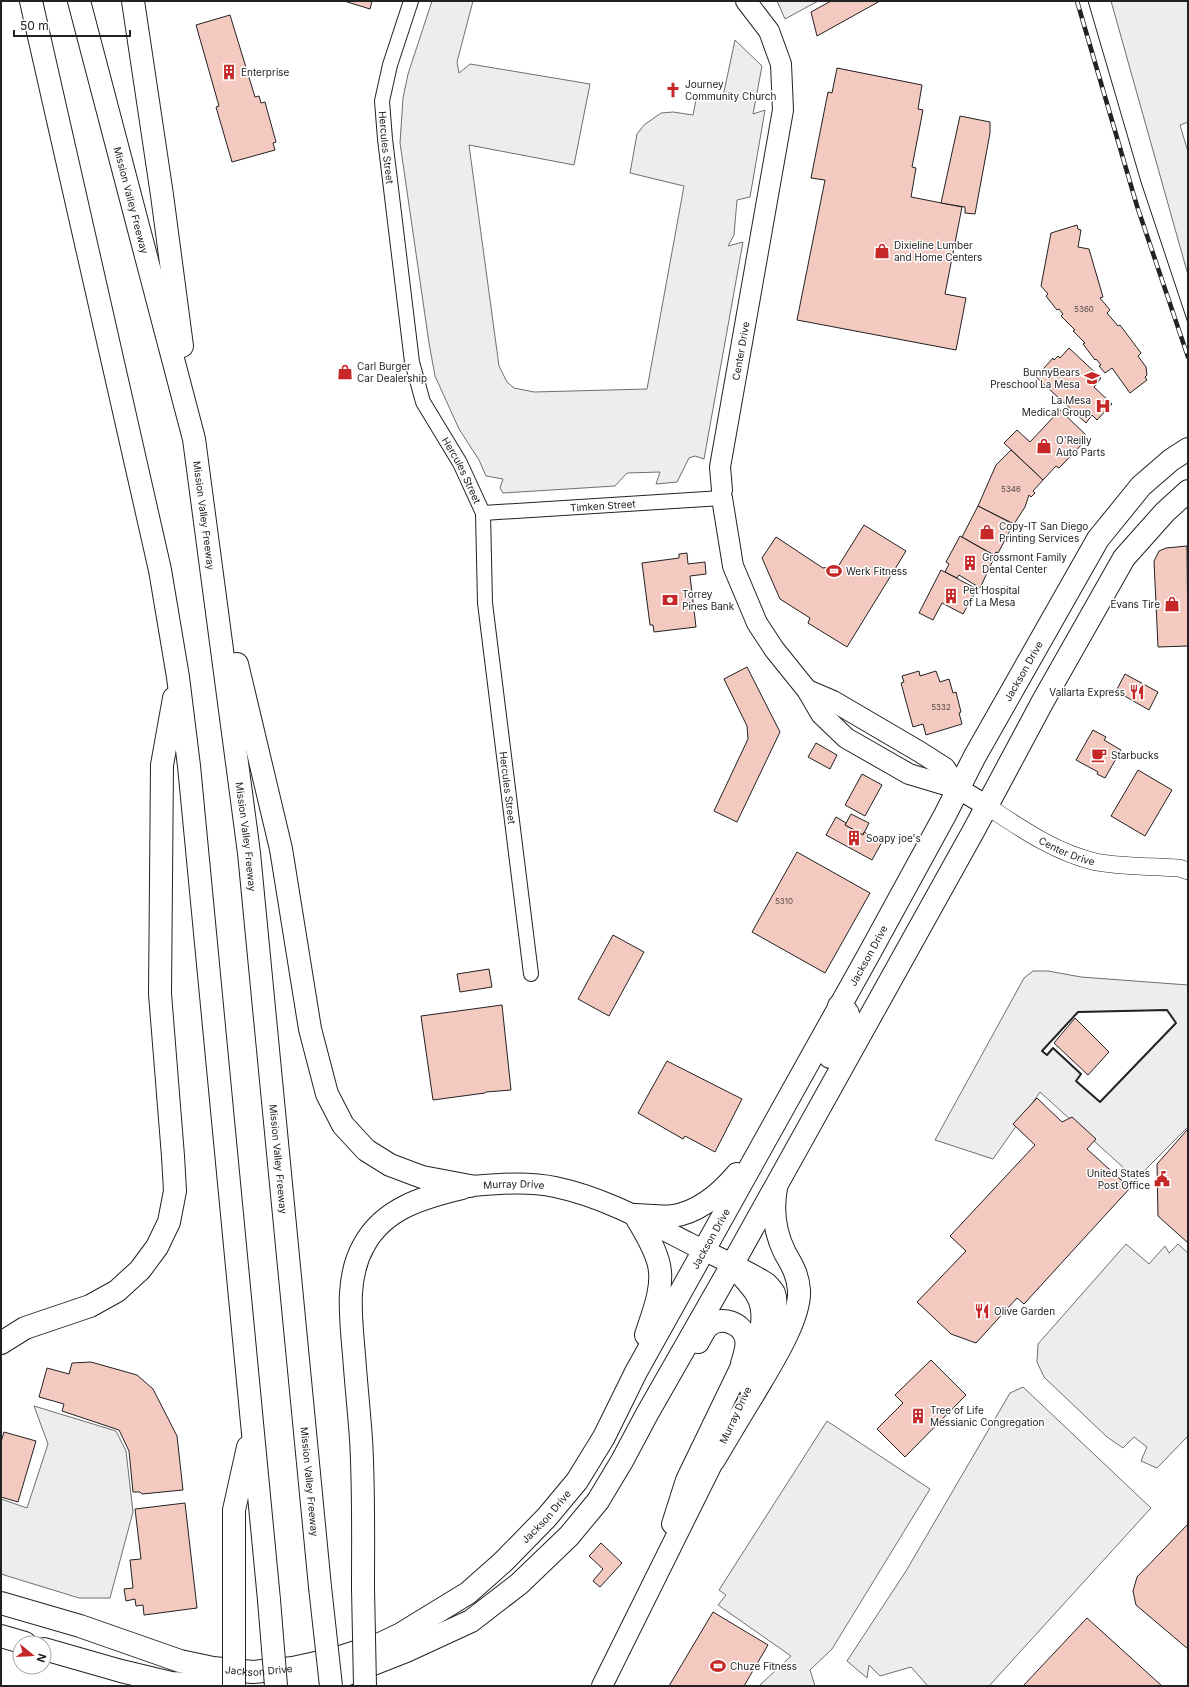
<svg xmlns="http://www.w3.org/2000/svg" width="1189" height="1687" font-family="Inter,sans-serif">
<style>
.parking{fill:#ededed;stroke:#6f6f6f;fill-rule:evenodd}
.building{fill:#f3c9c0;stroke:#222}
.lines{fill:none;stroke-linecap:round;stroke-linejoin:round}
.minor-casing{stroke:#222;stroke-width:16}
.tertiary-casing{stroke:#222;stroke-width:18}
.secondary-casing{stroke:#222;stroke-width:22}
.primary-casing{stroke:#222;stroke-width:24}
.motorway-casing{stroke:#222;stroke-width:24}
.minor{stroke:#fff;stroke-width:14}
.tertiary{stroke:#fff;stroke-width:17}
.secondary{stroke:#fff;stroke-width:20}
.primary{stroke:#fff;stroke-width:22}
.motorway{stroke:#fff;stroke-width:22}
.tram{stroke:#222;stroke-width:1}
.rail-casing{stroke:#222;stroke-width:4.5}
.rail{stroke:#fff;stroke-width:3;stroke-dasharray:9;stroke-linecap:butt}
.motorway-bridge-casing{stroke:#222;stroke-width:24;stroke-linecap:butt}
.motorway-bridge{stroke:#fff;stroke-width:22}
.wall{stroke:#222;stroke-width:2}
.labels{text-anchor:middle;stroke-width:3;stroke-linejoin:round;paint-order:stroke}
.number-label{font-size:8px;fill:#564c4a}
.poi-label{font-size:10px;fill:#222;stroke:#fff;text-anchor:start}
.street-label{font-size:10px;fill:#222;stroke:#fff}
</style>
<rect width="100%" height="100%" fill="#fff"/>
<g class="parking">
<path d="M 432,1 L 473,1 L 457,62 L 459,73 L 470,64 L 590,84 L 574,165 L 469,145 L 499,366 L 507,382 L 514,388 L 534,392 L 647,389 L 684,186 L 630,173 L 637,134 L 644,125 L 661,113 L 673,112 L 693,115 L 697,95 L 722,101 L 735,40 L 762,66 L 753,114 L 765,110 L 750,197 L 737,200 L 734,235 L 728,246 L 743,242 L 704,459 L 695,456 L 689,458 L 677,482 L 656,484 L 660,472 L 627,473 L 615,486 L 503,493 L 500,488 L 503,479 L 486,476 L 479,460 L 459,429 L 435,376 L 429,343 L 400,143 L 403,98 L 408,74 Z"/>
<path d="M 777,1 L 818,1 L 785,19 Z"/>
<path d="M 1111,1 L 1188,1 L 1188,122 L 1180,125 L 1188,152 L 1188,275 Z"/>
<path d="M 1033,971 L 1048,971 L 1081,977 L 1188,985 L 1188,1127 L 1136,1179 L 1040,1092 L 993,1159 L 935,1140 L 1024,978 ZM 1167,1010 L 1176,1023 L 1100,1102 L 1076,1081 L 1081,1074 L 1053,1048 L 1047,1055 L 1042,1051 L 1078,1012 Z"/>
<path d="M 1126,1244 L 1149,1264 L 1165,1246 L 1169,1253 L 1178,1244 L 1188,1253 L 1188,1436 L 1157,1468 L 1141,1461 L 1147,1447 L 1134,1437 L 1123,1448 L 1107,1437 L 1044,1377 L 1037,1362 L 1038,1344 Z"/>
<path d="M 1023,1387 L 1151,1508 L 989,1686 L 928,1686 L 911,1667 L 880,1676 L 869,1665 L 867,1678 L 847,1661 L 906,1571 L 1010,1393 Z"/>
<path d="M 34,1406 L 116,1431 L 126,1451 L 133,1512 L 110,1598 L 79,1598 L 1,1574 L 1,1499 L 27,1508 L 48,1444 Z"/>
<path d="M 827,1421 L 930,1489 L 832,1649 L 810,1670 L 815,1686 L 759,1686 L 791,1656 L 718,1605 L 726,1595 L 719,1590 Z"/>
</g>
<g class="building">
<path d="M 344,1 L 372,1 L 370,9 Z"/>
<path d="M 831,1 L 880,1 L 817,36 L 811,12 Z"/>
<path d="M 230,15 L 255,97 L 259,96 L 261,103 L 265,102 L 276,142 L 273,143 L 275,150 L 232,162 L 216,107 L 219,106 L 196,25 Z"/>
<path d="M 837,68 L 922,85 L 918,109 L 923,110 L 912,167 L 916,168 L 911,197 L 962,207 L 945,294 L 966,298 L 956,350 L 797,320 L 825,180 L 811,178 L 828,92 L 832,93 Z"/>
<path d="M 960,116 L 990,122 L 990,133 L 975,214 L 965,213 L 965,207 L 941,203 Z"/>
<path d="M 1077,225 L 1078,229 L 1081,230 L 1078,247 L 1089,249 L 1103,297 L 1100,298 L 1110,310 L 1107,313 L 1118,326 L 1120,325 L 1141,353 L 1138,356 L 1146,367 L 1147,375 L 1145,377 L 1147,380 L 1130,393 L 1112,368 L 1105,373 L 1099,366 L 1101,365 L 1096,359 L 1095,360 L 1083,344 L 1085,343 L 1073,331 L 1075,330 L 1061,316 L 1063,314 L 1059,309 L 1057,310 L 1046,296 L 1048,294 L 1041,286 L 1051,233 Z"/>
<path d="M 1069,348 L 1101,378 L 1094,387 L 1112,404 L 1097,420 L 1092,415 L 1086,423 L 1036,377 L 1053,358 L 1054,360 L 1058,356 L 1060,358 Z"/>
<path d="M 1060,410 L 1086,435 L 1085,436 L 1088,438 L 1059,468 L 1056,466 L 1043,480 L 1004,443 L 1017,430 L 1030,442 Z"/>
<path d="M 1011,450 L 1043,480 L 1033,491 L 1035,493 L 1031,497 L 1029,495 L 1025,507 L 1014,524 L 978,506 L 996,465 Z"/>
<path d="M 978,506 L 1011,523 L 1010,526 L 1012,527 L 998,553 L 996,552 L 994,555 L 962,537 Z"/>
<path d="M 864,525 L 906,551 L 847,647 L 808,623 L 810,618 L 780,599 L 762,558 L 776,537 L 823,568 L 839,565 Z"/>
<path d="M 960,536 L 995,556 L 980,588 L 959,575 L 957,578 L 945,572 L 949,564 L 946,562 Z"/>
<path d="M 1187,546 L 1188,646 L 1158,647 L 1154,561 L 1159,551 L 1166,548 Z"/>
<path d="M 687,553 L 688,564 L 705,562 L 706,574 L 690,576 L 696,627 L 654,632 L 653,625 L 650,625 L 642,563 L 679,558 L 679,554 Z"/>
<path d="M 941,570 L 977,589 L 963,614 L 942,603 L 933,620 L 919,613 Z"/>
<path d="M 747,667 L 780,732 L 737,822 L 714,811 L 748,739 L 747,726 L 724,679 Z"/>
<path d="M 919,671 L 920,676 L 936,671 L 940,682 L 949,679 L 953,693 L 956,692 L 961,712 L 959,713 L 962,724 L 926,735 L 923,724 L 913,727 L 901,683 L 904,682 L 902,676 Z"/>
<path d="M 1125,674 L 1158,692 L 1149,710 L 1116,691 Z"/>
<path d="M 1093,730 L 1106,737 L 1104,740 L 1121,750 L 1105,778 L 1097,774 L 1098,772 L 1076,760 Z"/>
<path d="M 816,743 L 837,755 L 830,769 L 808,757 Z"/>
<path d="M 1138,770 L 1172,790 L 1145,836 L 1111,816 Z"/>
<path d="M 862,774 L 882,785 L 865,816 L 845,805 Z"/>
<path d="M 851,814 L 869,823 L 863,835 L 845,825 Z"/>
<path d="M 836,817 L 846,823 L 845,825 L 863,835 L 864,832 L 882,842 L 872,860 L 826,835 Z"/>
<path d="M 797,852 L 870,893 L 825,973 L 752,932 Z"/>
<path d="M 613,935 L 644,952 L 609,1016 L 578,999 Z"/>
<path d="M 489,969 L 492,987 L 460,992 L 457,974 Z"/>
<path d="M 502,1005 L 511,1090 L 486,1092 L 485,1093 L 433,1100 L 421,1016 Z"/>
<path d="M 1075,1018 L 1109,1052 L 1088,1075 L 1054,1043 Z"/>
<path d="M 667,1061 L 742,1099 L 715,1152 L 685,1136 L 683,1139 L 638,1113 Z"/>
<path d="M 1037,1098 L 1062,1122 L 1072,1117 L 1096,1139 L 1087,1149 L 1130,1188 L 1024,1304 L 1017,1298 L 976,1343 L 951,1334 L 917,1302 L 966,1251 L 950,1236 L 1035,1145 L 1013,1124 Z"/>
<path d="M 1188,1129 L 1188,1243 L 1158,1216 L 1157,1164 Z"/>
<path d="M 931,1360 L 966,1395 L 905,1457 L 877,1429 L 903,1403 L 895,1395 Z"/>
<path d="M 91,1362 L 137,1375 L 153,1389 L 177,1436 L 183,1490 L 142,1494 L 140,1492 L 133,1492 L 129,1451 L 119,1430 L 62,1411 L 64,1404 L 39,1397 L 47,1368 L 69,1374 L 72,1363 Z"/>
<path d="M 4,1432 L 36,1441 L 18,1502 L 1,1497 L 1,1442 Z"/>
<path d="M 185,1503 L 197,1608 L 144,1615 L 143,1605 L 136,1606 L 135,1599 L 126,1601 L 124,1589 L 133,1588 L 130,1560 L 141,1559 L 135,1509 Z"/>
<path d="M 1188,1524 L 1188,1649 L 1136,1605 L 1133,1591 L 1137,1577 Z"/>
<path d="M 601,1543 L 622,1563 L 600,1587 L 593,1581 L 603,1569 L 589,1556 Z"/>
<path d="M 713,1612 L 768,1645 L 744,1686 L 669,1686 Z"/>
<path d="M 1087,1618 L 1162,1686 L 1023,1686 Z"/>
</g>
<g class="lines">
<defs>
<g id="minor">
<path id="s1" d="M 411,1 L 390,65 L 382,101 L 385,139 L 412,362 L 423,402 L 460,463 L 483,513 L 485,603 L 531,974"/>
<path id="s2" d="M 483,513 L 722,498"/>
</g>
<g id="tertiary">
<path id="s3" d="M 987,806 C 1020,828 1056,853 1096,862 C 1123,867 1152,866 1179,868 L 1188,871"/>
</g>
<g id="secondary">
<path id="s4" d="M 722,490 L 720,467 L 783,110 L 781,64 L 769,31 L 746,1"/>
<path d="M 722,498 L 733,566 L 757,623 L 774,649 L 807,690 L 821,714 L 846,738 L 909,774 L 959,789 L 987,806"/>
<path d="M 807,690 L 833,701 L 920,752 L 945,768 L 959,789"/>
<path id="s5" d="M 470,1186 C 498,1184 527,1181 555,1187 C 603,1197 646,1221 689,1243 C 715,1256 743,1268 767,1283 C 770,1286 774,1290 775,1293 C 783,1313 757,1367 748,1386"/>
<path d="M 672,1524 L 686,1480 L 742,1364 C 746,1359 751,1354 753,1349 C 762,1334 765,1310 756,1295 C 750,1285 741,1277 734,1268"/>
<path d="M 602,1686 L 721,1446"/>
</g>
<g id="primary">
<path d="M 830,1057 C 835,1048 852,1022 848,1014 C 847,1010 842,1008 839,1006"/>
<path d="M 646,1335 C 653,1313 664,1288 659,1265 C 655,1247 644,1231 635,1215 C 646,1215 663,1218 673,1216 C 699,1212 721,1193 737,1174"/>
<path d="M 698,1342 C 701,1337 704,1330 708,1326 C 721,1315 743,1323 746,1339 C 748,1347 744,1356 742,1364"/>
<path d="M 714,1460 C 727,1438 740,1416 753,1395 C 768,1369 801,1319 799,1290 C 798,1275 792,1265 785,1253 C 775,1233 772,1210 776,1188"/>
<path id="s6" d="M 1,1603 L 80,1626 L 180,1661 L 213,1668 L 253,1672 L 293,1668 L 334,1659 L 378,1645 L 401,1634 L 468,1593 L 503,1562 L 547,1517 L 577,1481 L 604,1437 L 636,1372 L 869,954 L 945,815 L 975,756 L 1098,539 L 1141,486 L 1171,460 L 1188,449"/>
<path d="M 1,1636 L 25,1643"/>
<path d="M 44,1649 L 121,1671 L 171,1683 L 231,1686"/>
<path d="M 280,1686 L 296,1685 L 345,1675 L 406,1651 L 471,1621 L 519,1584 L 569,1536 L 598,1501 L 622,1461 L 647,1414 L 732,1265 L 974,830 L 1043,701 L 1124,558 L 1165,512 L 1188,491"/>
</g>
<g id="motorway">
<path d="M 31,1 L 160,570 L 178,677 L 189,766 L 269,1600"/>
<path id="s7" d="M 79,1 L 194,439 L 249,853 L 320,1587"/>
<path d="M 133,1 L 162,195 L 182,346"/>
<path d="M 237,664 L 281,849 L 310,1029 L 327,1094 L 343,1125 L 366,1150 L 390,1165 L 422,1177 L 470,1186"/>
<path d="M 1,1343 L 25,1328 L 90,1306 L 117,1291 L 140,1270 L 157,1247 L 169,1222 L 175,1191 L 173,1156 L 160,994 L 162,765 L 174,698"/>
<path d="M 363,1588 C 363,1538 364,1489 361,1439 C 359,1411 356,1383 354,1355 C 351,1319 345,1278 364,1245 C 384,1208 424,1197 462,1188"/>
<path d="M 234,1604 L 234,1510 L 248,1447"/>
</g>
</defs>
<use href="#minor" class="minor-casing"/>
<use href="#tertiary" class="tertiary-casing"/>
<use href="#secondary" class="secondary-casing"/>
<use href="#primary" class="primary-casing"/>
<use href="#motorway" class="motorway-casing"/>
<use href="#minor" class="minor"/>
<use href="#tertiary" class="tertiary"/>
<use href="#secondary" class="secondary"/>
<use href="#primary" class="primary"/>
<use href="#motorway" class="motorway"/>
<path class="tram" d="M 1088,1 L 1141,182 L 1188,323"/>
<defs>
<path id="rail" d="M 1077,1 L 1137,206 L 1188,357"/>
</defs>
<use href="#rail" class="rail-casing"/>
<use href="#rail" class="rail"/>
<defs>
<g id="motorway-bridge">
<path d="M 320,1587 L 331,1686"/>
<path d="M 363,1588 L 365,1686"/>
<path d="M 269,1600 L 276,1686"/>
<path d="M 234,1604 L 234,1686"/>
</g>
</defs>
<use href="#motorway-bridge" class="motorway-bridge-casing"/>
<use href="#motorway-bridge" class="motorway-bridge"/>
<path class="wall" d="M 1167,1010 L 1176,1023 L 1100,1102 L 1076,1081 L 1081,1074 L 1053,1048 L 1047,1055 L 1042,1051 L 1078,1012 Z"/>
</g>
<defs>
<symbol id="building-bare" viewBox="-9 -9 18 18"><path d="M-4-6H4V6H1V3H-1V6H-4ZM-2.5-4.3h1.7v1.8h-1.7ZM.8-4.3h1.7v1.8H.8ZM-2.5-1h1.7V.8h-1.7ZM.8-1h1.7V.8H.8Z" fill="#c62828" stroke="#fff" stroke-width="2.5" paint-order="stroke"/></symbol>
<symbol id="church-bare" viewBox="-9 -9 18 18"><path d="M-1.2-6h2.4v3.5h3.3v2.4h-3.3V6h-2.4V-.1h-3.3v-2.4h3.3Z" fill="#c62828" stroke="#fff" stroke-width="2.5" paint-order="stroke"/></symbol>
<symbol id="shop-bare" viewBox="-9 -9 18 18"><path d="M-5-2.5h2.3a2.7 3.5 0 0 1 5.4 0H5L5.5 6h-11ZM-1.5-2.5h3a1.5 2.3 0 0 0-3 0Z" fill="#c62828" stroke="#fff" stroke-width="2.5" paint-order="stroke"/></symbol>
<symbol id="school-bare" viewBox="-9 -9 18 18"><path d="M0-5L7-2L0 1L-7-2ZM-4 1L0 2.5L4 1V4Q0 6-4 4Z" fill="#c62828" stroke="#fff" stroke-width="2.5" paint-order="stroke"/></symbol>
<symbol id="hospital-bare" viewBox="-9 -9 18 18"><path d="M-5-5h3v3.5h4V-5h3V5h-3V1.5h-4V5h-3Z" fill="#c62828" stroke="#fff" stroke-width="2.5" paint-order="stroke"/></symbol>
<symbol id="stadium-bare" viewBox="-9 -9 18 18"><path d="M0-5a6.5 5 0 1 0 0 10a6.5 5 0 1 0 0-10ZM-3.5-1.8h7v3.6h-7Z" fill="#c62828" stroke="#fff" stroke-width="2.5" paint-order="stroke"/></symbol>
<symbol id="bank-bare" viewBox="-9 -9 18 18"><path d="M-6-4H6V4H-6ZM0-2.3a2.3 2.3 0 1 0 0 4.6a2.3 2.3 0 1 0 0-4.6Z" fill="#c62828" stroke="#fff" stroke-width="2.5" paint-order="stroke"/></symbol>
<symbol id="restaurant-bare" viewBox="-9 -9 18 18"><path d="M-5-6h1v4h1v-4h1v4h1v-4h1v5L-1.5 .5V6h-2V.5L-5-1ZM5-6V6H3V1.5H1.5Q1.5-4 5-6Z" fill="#c62828" stroke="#fff" stroke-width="2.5" paint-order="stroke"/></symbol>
<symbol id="cafe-bare" viewBox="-9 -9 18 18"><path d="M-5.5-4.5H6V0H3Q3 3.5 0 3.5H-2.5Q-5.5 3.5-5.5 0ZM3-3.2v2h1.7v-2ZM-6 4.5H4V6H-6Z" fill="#c62828" stroke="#fff" stroke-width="2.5" paint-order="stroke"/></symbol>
<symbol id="civic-bare" viewBox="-9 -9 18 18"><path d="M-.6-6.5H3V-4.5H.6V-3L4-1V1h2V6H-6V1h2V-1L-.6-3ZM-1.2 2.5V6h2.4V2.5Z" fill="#c62828" stroke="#fff" stroke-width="2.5" paint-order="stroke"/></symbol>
</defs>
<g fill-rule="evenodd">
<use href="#building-bare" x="218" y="61" width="22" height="22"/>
<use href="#church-bare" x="662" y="79" width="22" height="22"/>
<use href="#shop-bare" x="871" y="240" width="22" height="22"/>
<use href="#shop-bare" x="334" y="361" width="22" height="22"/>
<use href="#school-bare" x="1081" y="367" width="22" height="22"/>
<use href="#hospital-bare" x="1092" y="395" width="22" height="22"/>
<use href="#shop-bare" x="1033" y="435" width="22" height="22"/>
<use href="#shop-bare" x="976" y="521" width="22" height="22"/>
<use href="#building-bare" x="959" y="552" width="22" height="22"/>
<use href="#stadium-bare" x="823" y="560" width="22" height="22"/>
<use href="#building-bare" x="940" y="585" width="22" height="22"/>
<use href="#bank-bare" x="659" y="589" width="22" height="22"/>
<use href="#shop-bare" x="1161" y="593" width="22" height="22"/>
<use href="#restaurant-bare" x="1126" y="681" width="22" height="22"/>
<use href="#cafe-bare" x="1088" y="744" width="22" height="22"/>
<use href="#building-bare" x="843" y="827" width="22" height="22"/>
<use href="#civic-bare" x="1151" y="1168" width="22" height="22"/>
<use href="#restaurant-bare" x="971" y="1300" width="22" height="22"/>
<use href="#building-bare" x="907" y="1405" width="22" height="22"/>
<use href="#stadium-bare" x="707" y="1655" width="22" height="22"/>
</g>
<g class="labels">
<g class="number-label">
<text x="1084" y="312">5360</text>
<text x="1011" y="492">5346</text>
<text x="941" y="710">5332</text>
<text x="784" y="904">5310</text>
</g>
<g class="poi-label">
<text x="241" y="76">Enterprise</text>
<text x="685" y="88">Journey<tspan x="685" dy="12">Community Church</tspan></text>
<text x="894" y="249">Dixieline Lumber<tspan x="894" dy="12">and Home Centers</tspan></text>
<text x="357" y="370">Carl Burger<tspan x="357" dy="12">Car Dealership</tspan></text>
<text x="1080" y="376" text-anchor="end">BunnyBears<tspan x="1080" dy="12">Preschool La Mesa</tspan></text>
<text x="1091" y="404" text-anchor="end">La Mesa<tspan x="1091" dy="12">Medical Group</tspan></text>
<text x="1056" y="444">O'Reilly<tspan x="1056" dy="12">Auto Parts</tspan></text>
<text x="999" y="530">Copy-IT San Diego<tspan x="999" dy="12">Printing Services</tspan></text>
<text x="982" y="561">Grossmont Family<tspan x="982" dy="12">Dental Center</tspan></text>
<text x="846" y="575">Werk Fitness</text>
<text x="963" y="594">Pet Hospital<tspan x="963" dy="12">of La Mesa</tspan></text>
<text x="682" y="598">Torrey<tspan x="682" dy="12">Pines Bank</tspan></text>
<text x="1160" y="608" text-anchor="end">Evans Tire</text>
<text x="1125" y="696" text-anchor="end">Vallarta Express</text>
<text x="1111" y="759">Starbucks</text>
<text x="866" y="842">Soapy joe's</text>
<text x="1150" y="1177" text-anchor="end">United States<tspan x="1150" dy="12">Post Office</tspan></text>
<text x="994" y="1315">Olive Garden</text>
<text x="930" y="1414">Tree of Life<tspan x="930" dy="12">Messianic Congregation</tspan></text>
<text x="730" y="1670">Chuze Fitness</text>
</g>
<g class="street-label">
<text dy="4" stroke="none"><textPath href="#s1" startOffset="151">Hercules Street</textPath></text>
<text dy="4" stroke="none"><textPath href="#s7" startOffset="206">Mission Valley Freeway</textPath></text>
<text dy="4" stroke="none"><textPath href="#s4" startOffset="141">Center Drive</textPath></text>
<text dy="4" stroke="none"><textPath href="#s1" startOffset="487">Hercules Street</textPath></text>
<text dy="4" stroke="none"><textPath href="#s2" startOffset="120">Timken Street</textPath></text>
<text dy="4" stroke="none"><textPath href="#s7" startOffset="530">Mission Valley Freeway</textPath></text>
<text dy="4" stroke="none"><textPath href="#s6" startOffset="1576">Jackson Drive</textPath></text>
<text dy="4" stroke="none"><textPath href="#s1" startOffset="811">Hercules Street</textPath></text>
<text dy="4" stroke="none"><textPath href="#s7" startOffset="854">Mission Valley Freeway</textPath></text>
<text dy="4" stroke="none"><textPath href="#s3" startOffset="92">Center Drive</textPath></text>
<text dy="4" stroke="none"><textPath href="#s6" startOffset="1252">Jackson Drive</textPath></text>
<text dy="4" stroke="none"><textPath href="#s7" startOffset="1178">Mission Valley Freeway</textPath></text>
<text dy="4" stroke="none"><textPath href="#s5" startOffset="44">Murray Drive</textPath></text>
<text dy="4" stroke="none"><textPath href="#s6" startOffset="928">Jackson Drive</textPath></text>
<text transform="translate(735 1415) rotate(-65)" y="4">Murray Drive</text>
<text dy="4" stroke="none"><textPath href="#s7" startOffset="1502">Mission Valley Freeway</textPath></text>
<text dy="4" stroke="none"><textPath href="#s6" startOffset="604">Jackson Drive</textPath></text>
<text dy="4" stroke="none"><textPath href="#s6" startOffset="268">Jackson Drive</textPath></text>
</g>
</g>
<rect width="1189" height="1687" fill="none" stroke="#222222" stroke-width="4"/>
<g transform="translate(32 1655) rotate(108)"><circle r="19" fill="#ffffff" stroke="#a7a7a7"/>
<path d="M0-3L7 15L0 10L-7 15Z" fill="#c62828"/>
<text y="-6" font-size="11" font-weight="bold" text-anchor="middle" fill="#222222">N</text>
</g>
<path d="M14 30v6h116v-6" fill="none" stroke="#222222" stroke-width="2"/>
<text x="20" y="30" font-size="12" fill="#222222" stroke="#ffffff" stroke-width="3" paint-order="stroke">50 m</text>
</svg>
